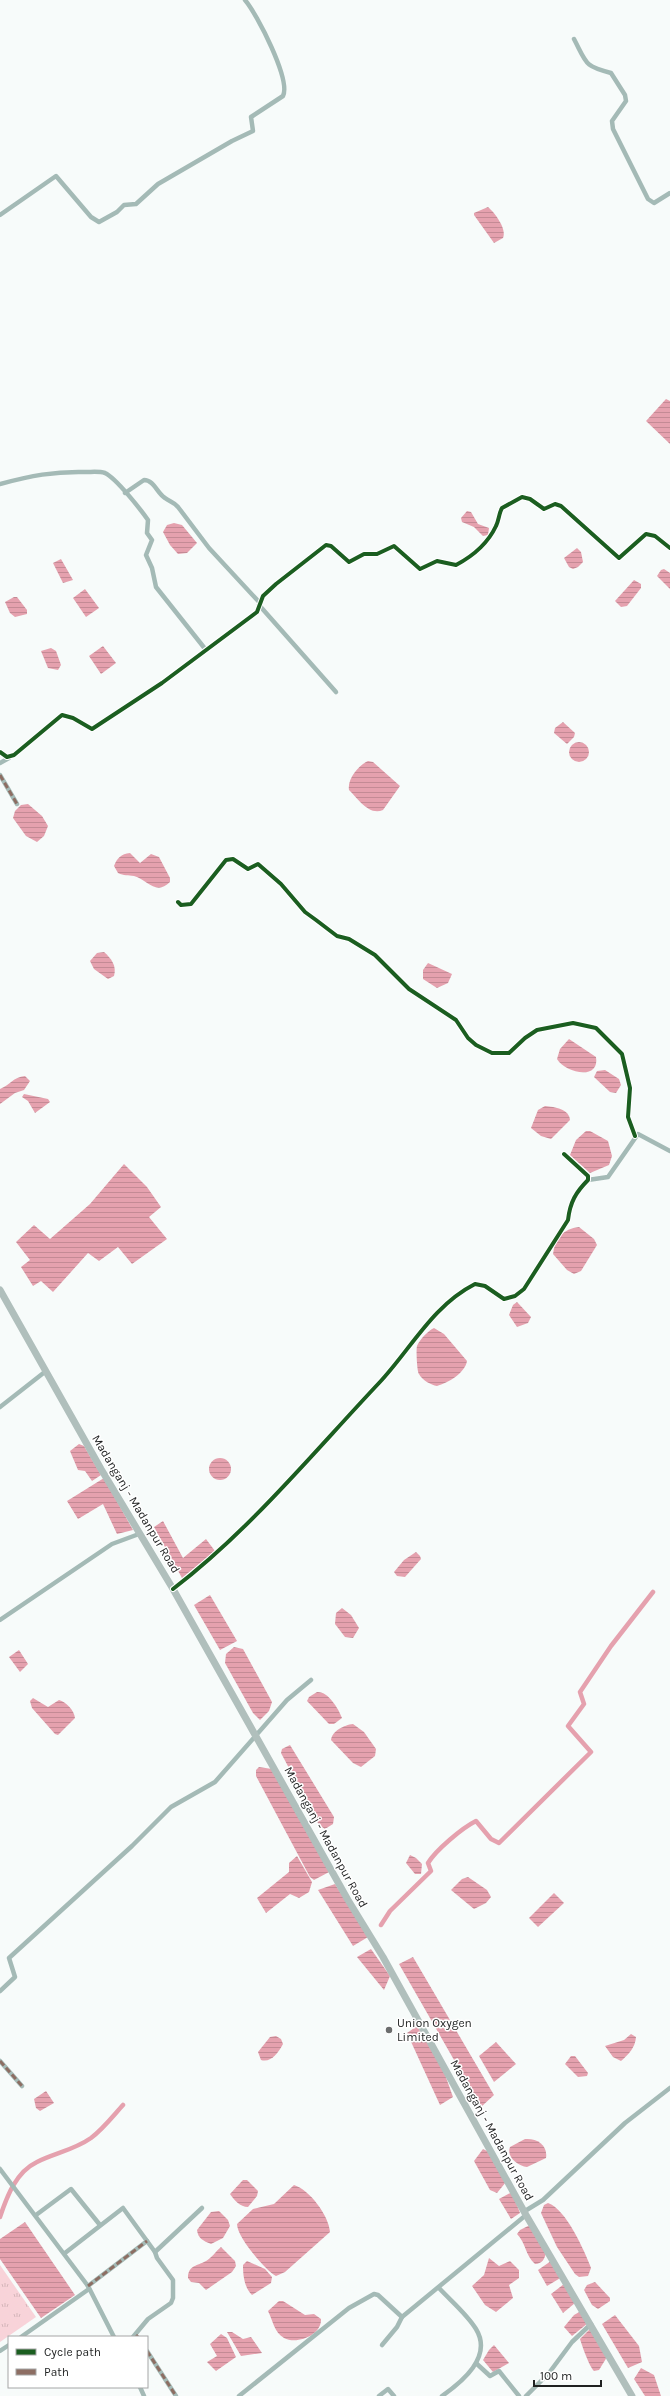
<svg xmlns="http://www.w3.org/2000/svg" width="670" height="2396" font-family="Karla,sans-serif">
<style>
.park{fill:url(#park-tufts)}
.water{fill:url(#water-rules)}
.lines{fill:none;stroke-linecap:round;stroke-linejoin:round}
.canal{stroke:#e5a1ae;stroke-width:4.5}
.street{stroke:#a4bab6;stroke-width:4.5}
.primary{stroke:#b0bfbc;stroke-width:7}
.quiet{stroke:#8d6e63;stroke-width:3;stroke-dasharray:6 3;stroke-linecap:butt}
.cycleway-casing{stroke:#fff;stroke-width:6}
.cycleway{stroke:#1b5e20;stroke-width:4}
.poi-dot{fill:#6b6d6d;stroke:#fff;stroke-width:1.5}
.labels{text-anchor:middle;stroke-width:3;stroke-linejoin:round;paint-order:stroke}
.street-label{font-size:12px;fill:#1f2121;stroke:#fff}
.poi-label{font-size:12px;fill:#1f2121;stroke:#fff;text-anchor:start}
</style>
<defs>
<pattern id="park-tufts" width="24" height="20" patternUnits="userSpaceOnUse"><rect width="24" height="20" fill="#f8d3d9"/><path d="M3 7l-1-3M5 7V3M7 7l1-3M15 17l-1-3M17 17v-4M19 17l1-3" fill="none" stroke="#d4b5ba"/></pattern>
<pattern id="water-rules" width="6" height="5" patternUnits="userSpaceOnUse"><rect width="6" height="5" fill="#e5a1ae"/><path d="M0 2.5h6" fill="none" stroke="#c48a95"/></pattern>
</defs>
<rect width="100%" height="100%" fill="#f7fbfa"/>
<path class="park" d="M 0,2265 L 36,2317 L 0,2342 Z"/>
<g class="water">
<path d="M 488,207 C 495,213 507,229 503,238 L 494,243 L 474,215 L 474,213 Z"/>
<path d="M 666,399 L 670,401 L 670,444 L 646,421 Z"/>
<path d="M 467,511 L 471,512 L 478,524 L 489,528 L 488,535 L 483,536 L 474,527 L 462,522 L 461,518 Z"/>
<path d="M 174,523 L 182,525 L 197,543 L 187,553 L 178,554 L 170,545 L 163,532 L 167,525 Z"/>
<path d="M 577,548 L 581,552 L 583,562 L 578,567 L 573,569 L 569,567 L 564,558 Z"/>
<path d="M 61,559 L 73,580 L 63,583 L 53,563 Z"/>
<path d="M 664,569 L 670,573 L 670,589 L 657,576 L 661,570 Z"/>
<path d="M 634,580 L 641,584 L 641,588 L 627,606 L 621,607 L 615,601 Z"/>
<path d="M 85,589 L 99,608 L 86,617 L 73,598 Z"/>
<path d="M 14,597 L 17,597 L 27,610 L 27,614 L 15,617 L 10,613 L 5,602 Z"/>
<path d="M 103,646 L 116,663 L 101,674 L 89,656 Z"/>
<path d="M 51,648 L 56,651 L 61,665 L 58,670 L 48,668 L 41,651 Z"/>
<path d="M 563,722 L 575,733 L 574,737 L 567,744 L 554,733 L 555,728 Z"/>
<circle cx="579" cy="752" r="10"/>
<path d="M 368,761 L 373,762 L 400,786 L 383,810 C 369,816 358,799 349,790 C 347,779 359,765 368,761 Z"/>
<path d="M 28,804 L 42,816 L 48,826 L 44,836 L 37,842 L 26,836 L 13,818 L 15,811 L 21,805 Z"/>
<path d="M 130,853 L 140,863 L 151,854 L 159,857 L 170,878 L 170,882 C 156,896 148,880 134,876 C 128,875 124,876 118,873 L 114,866 C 117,858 121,854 130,853 Z"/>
<path d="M 104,952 C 111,958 117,966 114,976 L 108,979 L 94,969 L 90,961 L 97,953 Z"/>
<path d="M 428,963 L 452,974 L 448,983 L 437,988 L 423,979 L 423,970 Z"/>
<path d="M 569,1039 L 596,1057 C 600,1081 565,1073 557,1059 L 560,1049 Z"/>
<path d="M 605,1070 L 619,1079 L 621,1085 L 616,1093 L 610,1092 L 594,1077 L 597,1071 Z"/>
<path d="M 25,1076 L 30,1081 L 24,1090 L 15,1093 L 0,1104 L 0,1089 C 10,1085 13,1077 25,1076 Z"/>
<path d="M 24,1094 L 48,1099 L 50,1102 L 35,1113 L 28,1101 L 22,1097 Z"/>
<path d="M 545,1106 C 555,1107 569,1109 570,1120 L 551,1139 L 541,1136 L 531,1128 L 538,1110 Z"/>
<path d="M 586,1131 L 590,1131 L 608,1141 L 612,1156 L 609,1165 L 590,1173 L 570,1155 L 576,1140 Z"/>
<path d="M 124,1164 L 147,1187 L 161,1207 L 149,1217 L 167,1239 L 132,1264 L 118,1247 L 99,1261 L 88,1253 L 53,1292 L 41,1281 L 33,1286 L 21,1267 L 30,1260 L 16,1242 L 34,1225 L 50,1239 L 90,1204 Z"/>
<path d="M 579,1227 L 594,1239 L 597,1245 L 581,1271 L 574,1274 L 567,1270 L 553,1254 C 555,1238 563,1229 579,1227 Z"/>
<path d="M 517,1302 L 531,1317 L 528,1323 L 517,1327 L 509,1315 L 513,1305 Z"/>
<path d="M 434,1328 L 444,1334 L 467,1361 C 465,1373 448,1383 437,1386 C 431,1385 422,1380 419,1374 C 417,1372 416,1349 417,1346 C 420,1339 428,1331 434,1328 Z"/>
<path d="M 79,1444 L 84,1446 L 101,1475 L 92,1481 L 85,1471 L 78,1470 L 70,1451 Z"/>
<circle cx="220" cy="1469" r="11"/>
<path d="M 104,1478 L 133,1530 L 117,1534 L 103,1504 L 78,1519 L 67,1501 Z"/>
<path d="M 163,1521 L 183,1558 L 206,1539 L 215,1551 L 182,1578 L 154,1527 Z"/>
<path d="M 416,1552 L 420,1556 L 421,1559 L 405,1577 L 397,1576 L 394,1572 L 404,1560 Z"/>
<path d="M 210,1595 L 237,1641 L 220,1650 L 194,1605 Z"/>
<path d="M 342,1608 L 351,1615 L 359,1628 L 353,1638 L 345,1637 L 335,1624 L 336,1613 Z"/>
<path d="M 234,1647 L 243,1649 L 272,1702 L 269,1711 L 260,1720 L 253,1713 L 225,1663 L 226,1654 Z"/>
<path d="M 19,1650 L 28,1664 L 20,1672 L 9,1657 Z"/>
<path d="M 317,1692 C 328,1691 338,1708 342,1718 L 334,1724 L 329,1724 L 307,1701 L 309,1697 Z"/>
<path d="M 33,1698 L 48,1707 L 59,1700 C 66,1702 74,1710 75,1718 L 58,1735 L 55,1734 L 32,1708 L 30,1701 Z"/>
<path d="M 353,1724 L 364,1732 L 376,1749 L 375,1756 L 361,1767 L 353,1763 L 331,1740 C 332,1731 344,1725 353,1724 Z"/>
<path d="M 290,1745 L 334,1817 L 333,1824 L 325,1829 L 319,1825 L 281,1753 L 282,1749 Z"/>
<path d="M 259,1767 L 272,1769 L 331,1871 L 314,1880 L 310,1877 L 256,1776 L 256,1770 Z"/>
<path d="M 410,1855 L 416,1858 L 422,1864 L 421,1874 L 415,1874 L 406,1863 Z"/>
<path d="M 297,1856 L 312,1882 L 309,1892 L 299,1898 L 290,1894 L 266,1913 L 257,1898 L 289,1872 L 289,1863 Z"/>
<path d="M 468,1877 L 487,1890 L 491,1897 L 486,1903 L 474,1909 L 451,1890 L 462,1879 Z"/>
<path d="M 335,1884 L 368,1937 L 353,1946 L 318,1890 Z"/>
<path d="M 554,1893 L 564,1903 L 538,1927 L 529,1918 Z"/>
<path d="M 371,1949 L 390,1976 L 384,1990 L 357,1957 Z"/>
<path d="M 413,1957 L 494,2095 L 481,2107 L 399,1964 Z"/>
<path d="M 417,2026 L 443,2069 L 453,2097 L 440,2105 L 407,2033 Z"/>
<path d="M 631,2034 L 636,2037 C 635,2048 629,2054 621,2061 L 613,2057 L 605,2046 L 624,2040 Z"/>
<path d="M 276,2036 L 281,2039 L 283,2044 C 278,2053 271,2063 261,2060 L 258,2052 L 270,2037 Z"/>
<path d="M 496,2042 L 516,2064 L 494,2082 L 479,2056 Z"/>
<path d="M 571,2056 L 575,2056 L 588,2073 L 587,2076 L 578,2077 L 565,2064 Z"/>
<path d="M 46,2091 L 54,2103 L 40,2111 L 36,2108 L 34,2099 Z"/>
<path d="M 525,2139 C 537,2138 548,2145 546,2158 L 527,2167 C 518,2166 506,2157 510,2147 Z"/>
<path d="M 483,2149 L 487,2151 L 506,2182 L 497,2193 L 490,2190 L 474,2161 Z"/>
<path d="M 243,2180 L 247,2180 L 258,2191 L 257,2196 L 248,2207 C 240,2207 234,2200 230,2194 Z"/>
<path d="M 294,2185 C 310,2190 329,2216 330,2232 L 285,2272 L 276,2276 C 265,2270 237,2237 237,2224 L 253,2209 L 274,2204 Z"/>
<path d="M 512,2192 L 520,2213 L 511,2219 L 499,2199 Z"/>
<path d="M 548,2203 C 566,2209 584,2250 591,2268 L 588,2276 L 579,2277 L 575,2274 L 557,2247 L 541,2213 L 544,2205 Z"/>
<path d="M 219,2211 L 228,2220 L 230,2226 L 223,2238 L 211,2244 C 203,2241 198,2238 197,2230 L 211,2212 Z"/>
<path d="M 25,2222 L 75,2295 L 41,2318 L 0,2259 L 0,2239 Z"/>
<path d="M 528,2226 L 531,2226 L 546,2252 C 545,2259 542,2264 535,2264 C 525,2255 526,2243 517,2234 L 520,2230 Z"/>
<path d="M 221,2247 L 235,2261 L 236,2266 L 232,2272 L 206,2290 L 199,2283 L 191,2282 L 188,2278 C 188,2266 196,2266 204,2262 C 211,2259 216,2251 221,2247 Z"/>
<path d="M 489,2258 L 499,2266 L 510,2261 L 519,2270 L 519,2278 L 509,2285 L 513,2298 L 496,2312 L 485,2305 L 472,2286 L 484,2275 Z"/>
<path d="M 247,2261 L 265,2269 L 272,2277 L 271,2283 L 252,2295 C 244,2287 243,2275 243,2265 Z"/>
<path d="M 551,2261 L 562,2277 L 547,2286 L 538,2270 Z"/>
<path d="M 595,2282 L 610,2298 L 610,2301 L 598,2309 L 592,2305 L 584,2290 L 587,2285 Z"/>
<path d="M 564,2284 L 575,2303 L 563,2313 L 551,2294 Z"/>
<path d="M 279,2301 L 283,2301 L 305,2315 L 314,2314 L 321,2319 C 322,2335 297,2345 284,2338 C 274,2332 273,2321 268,2311 Z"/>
<path d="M 581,2311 L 588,2323 L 572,2336 L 564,2327 L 574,2315 Z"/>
<path d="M 615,2315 L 639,2346 L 642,2362 L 628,2368 L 602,2324 Z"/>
<path d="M 590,2329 L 607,2357 L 599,2370 L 594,2371 C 590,2368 582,2346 580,2339 Z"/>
<path d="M 227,2332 L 232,2332 L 243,2339 L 251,2337 L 262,2353 L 241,2356 Z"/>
<path d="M 221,2334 L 227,2338 L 236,2357 L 216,2371 L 207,2362 L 217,2356 L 210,2344 Z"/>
<path d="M 494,2345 L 509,2363 L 493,2372 L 483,2360 L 489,2350 Z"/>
<path d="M 641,2368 L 654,2375 L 661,2396 L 645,2396 L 634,2379 Z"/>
</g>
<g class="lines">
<g class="canal">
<path d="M 381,1925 L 390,1911 L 431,1871 L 428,1863 C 436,1850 462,1828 476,1821 L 491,1839 L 499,1843 L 591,1752 L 568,1726 L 584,1704 L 580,1692 L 611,1646 L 653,1592"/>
<path d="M 0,2217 C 7,2196 16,2172 37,2162 C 55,2153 74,2150 91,2138 C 103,2129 113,2116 123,2105"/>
</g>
<g class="street">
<path d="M 574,39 C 587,64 584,66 611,73 L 625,95 L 626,101 L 612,121 L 613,129 L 648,199 L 654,203 L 670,193"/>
<path d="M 0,215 L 56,176 L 91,217 L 99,222 L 117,212 L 124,205 L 136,204 L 158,184 L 232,141 L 253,131 L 251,117 L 283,96 C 291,80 257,14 245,0"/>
<path d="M 0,484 C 30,476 54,471 86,472 C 92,472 99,471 105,473 C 116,478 141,510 148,520 L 147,533 L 152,540 L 146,555 L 152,568 L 156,587 L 206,650"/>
<path d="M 125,493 L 144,480 C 154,480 157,493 165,498 C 170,502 174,502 178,507 L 209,548 L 260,603"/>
<path d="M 259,605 L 336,692"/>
<path d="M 0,752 L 7,757 L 14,755 L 62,715 L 73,718 L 92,729 L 162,683 L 257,612 L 263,596 L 276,584 L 326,545 L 331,546 L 349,562 L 364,554 L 377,554 L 394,546 L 420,569 L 437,561 L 456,565 C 473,556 488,543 496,526 C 499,520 499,513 502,508 L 522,497 L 530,499 L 544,509 L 555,504 L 561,506 L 619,558 L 646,534 L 655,536 L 670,548"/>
<path d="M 0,763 L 9,758"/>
<path d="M 0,775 L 17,804"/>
<path d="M 178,902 L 181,905 L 191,904 L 226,860 L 233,859 L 248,869 L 258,864 L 281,884 L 305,912 L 316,920 L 337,936 L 349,939 L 375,955 L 409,989 L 456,1020 L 468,1038 L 476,1045 L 492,1053 L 509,1053 L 525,1038 L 537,1030 L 573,1023 L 596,1028 L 622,1054 L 630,1088 L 628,1117 L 635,1136"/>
<path d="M 588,1180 L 608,1177 L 638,1134 L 670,1151"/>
<path d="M 0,1407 L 46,1371"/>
<path d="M 173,1589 C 250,1530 312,1454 379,1383 C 411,1349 432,1306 475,1284 L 485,1286 L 504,1299 L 515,1296 L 524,1289 L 568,1220 C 570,1202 576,1192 588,1180 L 588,1176 L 564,1154"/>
<path d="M 0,1620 L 112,1544 L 139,1534"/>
<path d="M 0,1991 L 15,1977 L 9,1958 L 132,1846 L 171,1807 L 215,1782 L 287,1700 L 311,1680"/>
<path d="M 0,2061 L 22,2086"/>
<path d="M 0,2169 L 88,2286 L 114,2337"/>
<path d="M 525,2211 L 543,2200 L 625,2123 L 670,2088"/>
<path d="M 36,2215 L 71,2189 L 100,2225"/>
<path d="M 65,2253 L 123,2208 L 155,2252 L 202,2208"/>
<path d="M 88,2286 L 147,2241"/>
<path d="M 439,2288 C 451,2301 467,2314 476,2329 C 493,2357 462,2382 442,2396"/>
<path d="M 21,2337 L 89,2289"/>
<path d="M 133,2337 L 148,2319 L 171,2303 L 173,2298 L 173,2280 L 157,2258 L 155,2252"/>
<path d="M 382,2345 L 397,2327 L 402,2317"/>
<path d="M 0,2351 L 9,2345"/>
<path d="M 147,2351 L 176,2396"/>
<path d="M 477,2364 L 490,2376 L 499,2371 L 519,2396"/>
<path d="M 140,2387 L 144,2396"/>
<path d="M 239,2396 L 349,2308 L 374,2294 L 378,2295 L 402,2317 L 526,2215"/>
<path d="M 379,2396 L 388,2389 L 394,2396"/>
<path d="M 526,2396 L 549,2373 L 572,2342 L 591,2324"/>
</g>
<path class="primary" d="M 0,1290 L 101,1469 L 173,1589 L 348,1900 L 383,1957 L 526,2215 L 632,2396"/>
<g class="quiet">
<path d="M 0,775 L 17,804"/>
<path d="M 0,2061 L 22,2086"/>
<path d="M 88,2286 L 147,2241"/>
<path d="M 136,2335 L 138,2337"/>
<path d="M 147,2351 L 176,2396"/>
</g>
<defs>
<g id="cycleway">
<path d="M 0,752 L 7,757 L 14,755 L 62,715 L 73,718 L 92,729 L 162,683 L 257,612 L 263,596 L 276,584 L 326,545 L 331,546 L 349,562 L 364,554 L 377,554 L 394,546 L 420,569 L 437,561 L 456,565 C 473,556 488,543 496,526 C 499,520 499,513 502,508 L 522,497 L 530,499 L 544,509 L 555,504 L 561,506 L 619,558 L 646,534 L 655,536 L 670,548"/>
<path d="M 178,902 L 181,905 L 191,904 L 226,860 L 233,859 L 248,869 L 258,864 L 281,884 L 305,912 L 316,920 L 337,936 L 349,939 L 375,955 L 409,989 L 456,1020 L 468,1038 L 476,1045 L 492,1053 L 509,1053 L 525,1038 L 537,1030 L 573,1023 L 596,1028 L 622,1054 L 630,1088 L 628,1117 L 635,1136"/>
<path d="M 173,1589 C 250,1530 312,1454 379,1383 C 411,1349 432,1306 475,1284 L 485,1286 L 504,1299 L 515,1296 L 524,1289 L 568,1220 C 570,1202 576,1192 588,1180 L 588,1176 L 564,1154"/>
</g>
</defs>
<use href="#cycleway" class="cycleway-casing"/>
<use href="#cycleway" class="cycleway"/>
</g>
<circle class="poi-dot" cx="389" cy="2030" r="4"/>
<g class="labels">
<g class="street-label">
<text transform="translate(136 1504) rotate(59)" y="4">Madanganj - Madanpur Road</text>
<text transform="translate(326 1837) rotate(61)" y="4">Madanganj - Madanpur Road</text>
<text transform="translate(492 2130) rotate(61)" y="4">Madanganj - Madanpur Road</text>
</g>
<g class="poi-label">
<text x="397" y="2027">Union Oxygen<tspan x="397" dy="14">Limited</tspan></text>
</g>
</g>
<rect x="8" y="2336" width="140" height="52" fill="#ffffff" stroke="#a5a6a6"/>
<rect x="16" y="2349" width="20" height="6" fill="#1b5e20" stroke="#a5a6a6"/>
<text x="44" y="2356" font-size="12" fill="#1f2121">Cycle path</text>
<rect x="16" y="2369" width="20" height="6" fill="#8d6e63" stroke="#a5a6a6"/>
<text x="44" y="2376" font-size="12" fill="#1f2121">Path</text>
<path d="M534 2380v6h67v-6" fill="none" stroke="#1f2121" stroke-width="2"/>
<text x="540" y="2380" font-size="12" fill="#1f2121" stroke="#ffffff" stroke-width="3" paint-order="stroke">100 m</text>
</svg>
